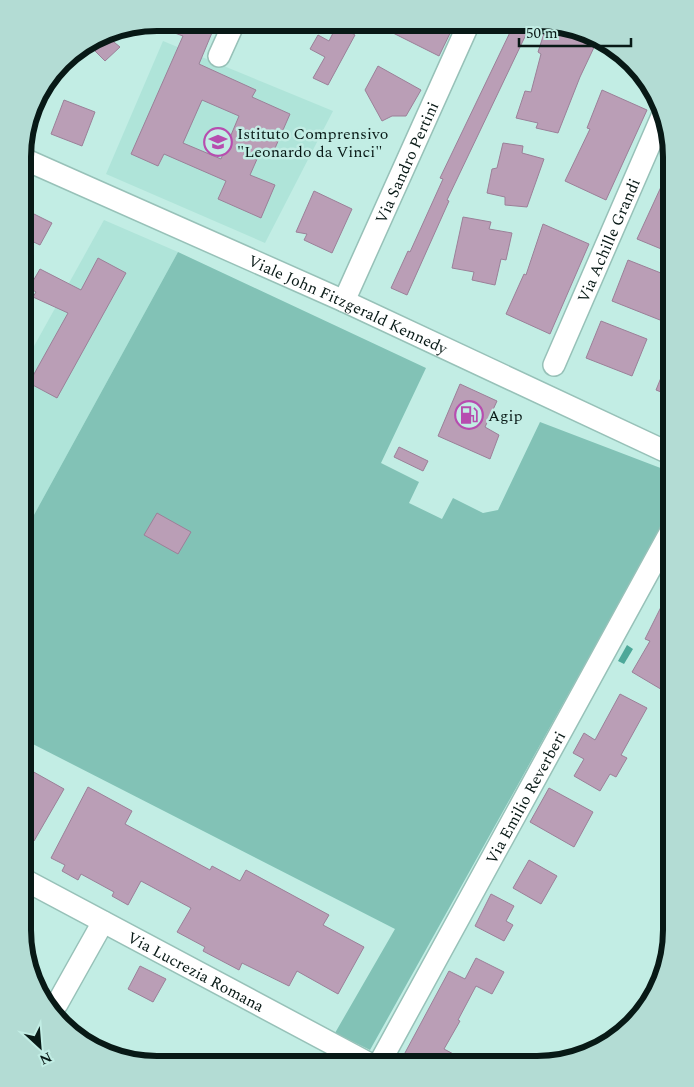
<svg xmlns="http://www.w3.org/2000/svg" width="694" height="1087" font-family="Spectral,serif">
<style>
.built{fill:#afe4d9}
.green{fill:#82c2b6}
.water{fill:#4da899}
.building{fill:#ba9eb6;stroke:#9b8098;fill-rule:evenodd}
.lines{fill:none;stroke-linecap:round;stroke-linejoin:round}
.minor-casing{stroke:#97c1b8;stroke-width:24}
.minor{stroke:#fff;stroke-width:21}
.labels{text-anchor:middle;stroke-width:5;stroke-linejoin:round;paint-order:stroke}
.poi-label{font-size:16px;fill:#081916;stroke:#c2ede4;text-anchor:start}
.street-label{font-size:16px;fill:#081916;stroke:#c2ede4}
.rim{fill:none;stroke:#081916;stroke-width:6}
</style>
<rect width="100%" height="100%" fill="#c2ede4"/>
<g class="built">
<path d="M 163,41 L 333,111 L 265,243 L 106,174 Z"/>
<path d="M 104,220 L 178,252 L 23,535 L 23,366 Z"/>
</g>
<path class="green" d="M 178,252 L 426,368 L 381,463 L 419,482 L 409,503 L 442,519 L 453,498 L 483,513 L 498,510 L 540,422 L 671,472 L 671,510 L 370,1050 L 335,1033 L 395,929 L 23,739 L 23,535 Z"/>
<path class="water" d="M 627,645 L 633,649 L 624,664 L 618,661 Z"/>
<g class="building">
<path d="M 158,22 L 216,23 L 199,64 L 256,90 L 252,97 L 290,114 L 272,155 L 261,150 L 250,175 L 275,185 L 261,218 L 218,199 L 226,181 L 164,154 L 158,166 L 131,154 L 183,36 L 150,24 ZM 202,100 L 239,116 L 221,159 L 183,143 Z"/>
<path d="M 397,23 L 455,23 L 439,56 L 393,33 Z"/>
<path d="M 514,24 L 531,24 L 447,200 L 449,201 L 407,295 L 391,288 L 408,251 L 410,252 L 443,179 L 440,178 Z"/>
<path d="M 547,24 L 554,24 L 597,41 L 580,77 L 558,133 L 536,128 L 538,123 L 516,118 L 525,91 L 531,92 L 541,54 L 538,52 Z"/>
<path d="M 337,25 L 355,35 L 328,85 L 313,78 L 325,57 L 310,49 L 318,35 L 329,41 Z"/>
<path d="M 104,34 L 120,47 L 105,61 L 88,44 Z"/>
<path d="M 378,66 L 421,90 L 406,116 L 392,116 L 382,121 L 365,90 Z"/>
<path d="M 602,90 L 647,110 L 606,200 L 565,181 L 590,129 L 587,128 Z"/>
<path d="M 64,100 L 95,112 L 82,146 L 51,134 Z"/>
<path d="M 503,143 L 523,146 L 522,153 L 544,159 L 527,207 L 505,205 L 505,197 L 487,193 L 492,169 L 497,168 Z"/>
<path d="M 672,163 L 671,211 L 671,253 L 637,239 Z"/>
<path d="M 314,191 L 352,209 L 332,253 L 304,240 L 307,234 L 296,232 Z"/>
<path d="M 32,213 L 52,223 L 40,245 L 23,237 L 24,220 L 27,222 Z"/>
<path d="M 463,217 L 491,222 L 489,229 L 512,233 L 506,260 L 501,259 L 495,285 L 472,280 L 474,272 L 452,268 Z"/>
<path d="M 543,224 L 589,244 L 550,334 L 506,314 L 524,274 L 526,275 Z"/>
<path d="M 98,258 L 126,273 L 57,398 L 29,383 L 68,313 L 33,297 L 36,292 L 29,288 L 40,269 L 81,290 Z"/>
<path d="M 628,260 L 671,277 L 671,292 L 660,320 L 612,301 Z"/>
<path d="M 601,321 L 647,339 L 632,376 L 586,358 Z"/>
<path d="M 671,353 L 671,396 L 656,390 Z"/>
<path d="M 460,384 L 497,401 L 485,427 L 499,435 L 490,459 L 438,436 Z"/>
<path d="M 399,447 L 428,461 L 423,471 L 394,457 Z"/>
<path d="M 157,513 L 191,532 L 178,554 L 144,535 Z"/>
<path d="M 671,587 L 671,645 L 662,663 L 671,669 L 671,679 L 664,691 L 632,672 L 650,641 L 645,639 Z"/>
<path d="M 620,694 L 647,708 L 621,755 L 627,758 L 616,777 L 610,774 L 600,791 L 574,776 L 584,759 L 573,753 L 584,733 L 595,740 Z"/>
<path d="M 23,766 L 64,789 L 34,841 L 23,835 Z"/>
<path d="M 88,787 L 132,811 L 125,824 L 210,870 L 212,866 L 240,881 L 246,870 L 329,915 L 323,925 L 364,947 L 338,994 L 297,971 L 289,986 L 242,963 L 239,970 L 203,951 L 205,947 L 177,932 L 191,908 L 141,881 L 128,905 L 112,896 L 114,892 L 81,874 L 78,880 L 62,871 L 65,865 L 51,858 Z"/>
<path d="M 549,788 L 593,812 L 574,847 L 530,822 Z"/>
<path d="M 529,860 L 557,876 L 541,904 L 513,888 Z"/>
<path d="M 491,894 L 514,906 L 506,921 L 513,925 L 504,941 L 475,926 Z"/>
<path d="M 476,958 L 504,972 L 492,994 L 476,986 L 458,1020 L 460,1021 L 444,1049 L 472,1064 L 399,1064 L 449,971 L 465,979 Z"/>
<path d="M 140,966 L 166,979 L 153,1002 L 128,989 Z"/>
</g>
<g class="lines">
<defs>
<g id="minor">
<path d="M 219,56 L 234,23"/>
<path id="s1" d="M 24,159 L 344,301 L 671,454"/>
<path id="s2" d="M 344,301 L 469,23"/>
<path id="s3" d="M 554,365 L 663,114"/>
<path id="s4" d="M 23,879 L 370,1064"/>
<path d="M 57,1004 L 103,922"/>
<path id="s5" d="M 379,1064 L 671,531"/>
</g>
</defs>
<use href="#minor" class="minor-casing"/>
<use href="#minor" class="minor"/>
</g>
<defs>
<symbol id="school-ring" viewBox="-11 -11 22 22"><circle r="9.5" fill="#c2ede4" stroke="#b74daf" stroke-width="1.5"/><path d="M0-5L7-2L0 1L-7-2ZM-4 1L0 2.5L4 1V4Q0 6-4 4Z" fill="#b74daf"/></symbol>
<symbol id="fuel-ring" viewBox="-11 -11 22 22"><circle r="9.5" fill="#c2ede4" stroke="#b74daf" stroke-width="1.5"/><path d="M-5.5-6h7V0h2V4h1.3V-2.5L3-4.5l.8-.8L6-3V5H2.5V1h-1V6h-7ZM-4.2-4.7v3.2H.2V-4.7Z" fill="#b74daf"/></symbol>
</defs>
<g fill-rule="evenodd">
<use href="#school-ring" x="202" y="126" width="32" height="32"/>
<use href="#fuel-ring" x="453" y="399" width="32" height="32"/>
</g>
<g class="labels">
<g class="poi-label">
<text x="237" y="139">Istituto Comprensivo<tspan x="237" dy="18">"Leonardo da Vinci"</tspan></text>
<text x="488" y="421">Agip</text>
</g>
<g class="street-label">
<text dy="6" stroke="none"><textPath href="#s2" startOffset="152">Via Sandro Pertini</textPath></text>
<text dy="6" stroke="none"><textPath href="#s3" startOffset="136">Via Achille Grandi</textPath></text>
<text dy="6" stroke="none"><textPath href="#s1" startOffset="355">Viale John Fitzgerald Kennedy</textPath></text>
<text dy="6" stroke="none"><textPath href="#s5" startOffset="304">Via Emilio Reverberi</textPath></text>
<text dy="6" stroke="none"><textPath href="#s4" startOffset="196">Via Lucrezia Romana</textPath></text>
</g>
</g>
<path d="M0 0H694V1087H0ZM157 31H537A126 126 0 0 1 663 157V930A126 126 0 0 1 537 1056H157A126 126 0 0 1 31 930V157A126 126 0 0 1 157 31Z" fill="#b3dcd4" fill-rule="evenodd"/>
<path class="rim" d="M157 31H537A126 126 0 0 1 663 157V930A126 126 0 0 1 537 1056H157A126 126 0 0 1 31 930V157A126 126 0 0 1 157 31Z"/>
<g transform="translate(40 1047) rotate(154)" stroke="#c2ede4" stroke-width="4" paint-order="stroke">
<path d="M0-4L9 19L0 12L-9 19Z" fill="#081916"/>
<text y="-8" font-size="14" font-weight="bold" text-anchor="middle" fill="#081916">N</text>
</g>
<path d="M519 38v8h112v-8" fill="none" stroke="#081916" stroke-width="2.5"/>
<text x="526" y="38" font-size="15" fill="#081916" stroke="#c2ede4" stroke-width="4" paint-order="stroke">50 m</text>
</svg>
